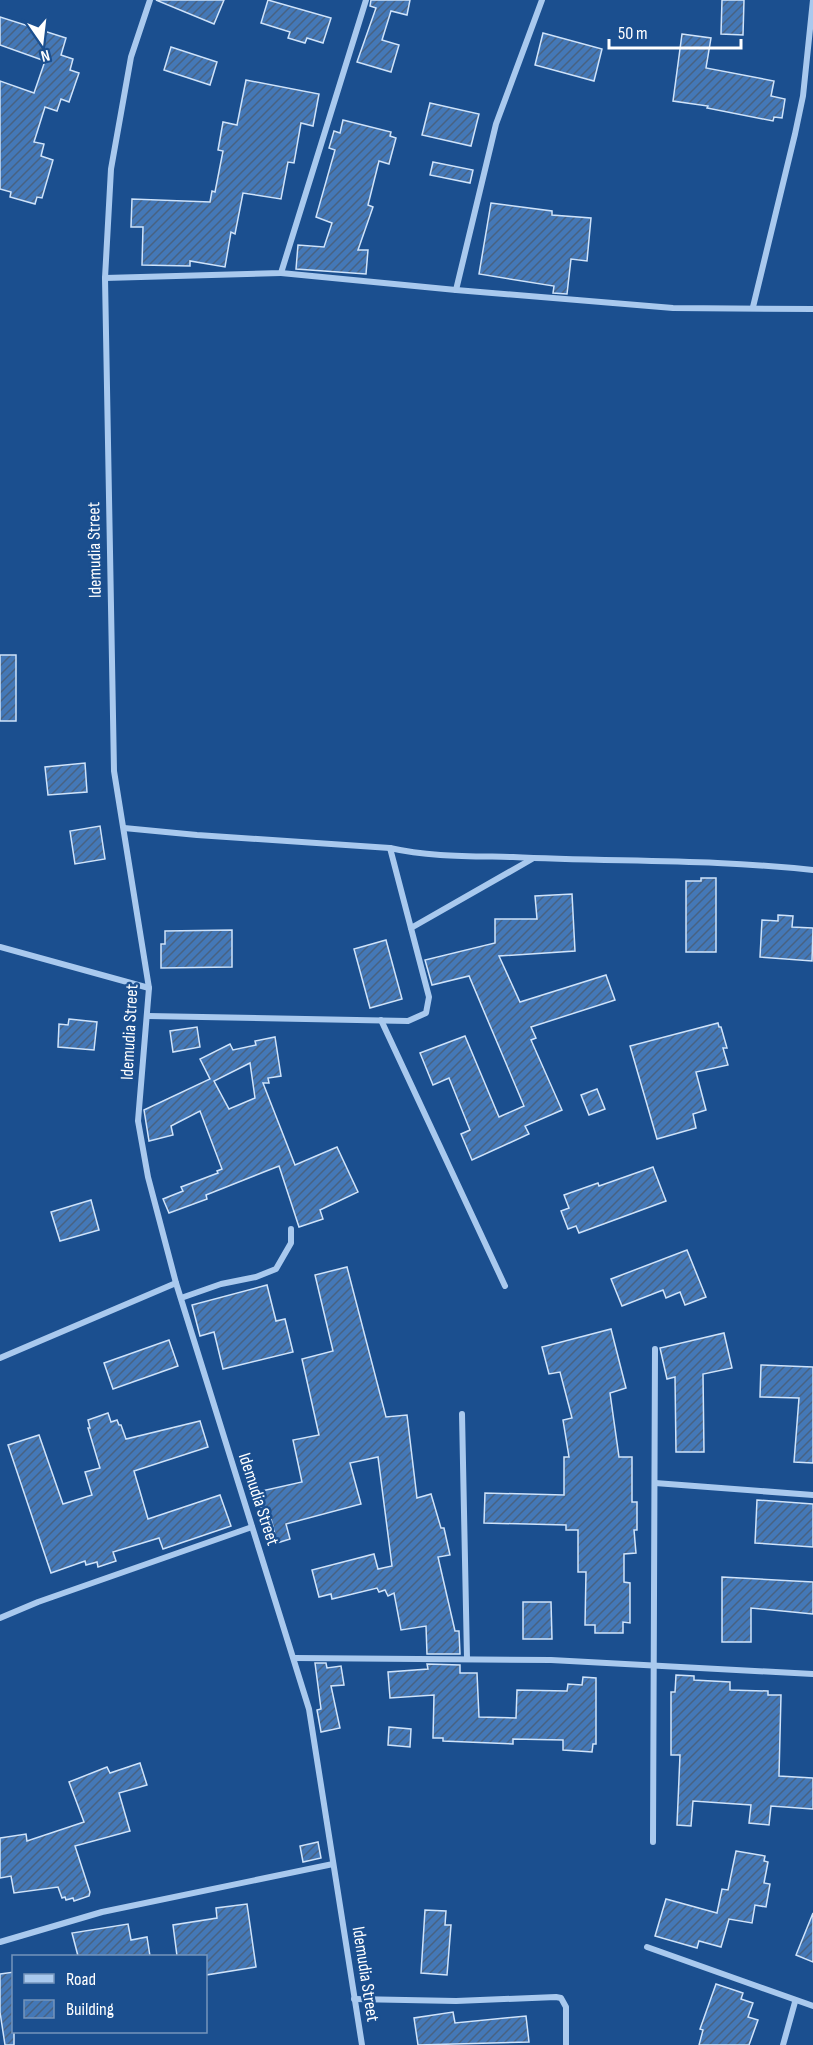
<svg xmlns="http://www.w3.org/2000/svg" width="813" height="2045" font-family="'Sofia Sans Condensed',sans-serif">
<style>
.building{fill:url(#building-hatch);stroke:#cfe3fa;stroke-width:1.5;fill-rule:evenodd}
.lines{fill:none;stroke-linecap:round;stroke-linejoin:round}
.street{stroke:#a9c9ee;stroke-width:6}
.labels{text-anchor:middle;stroke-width:5;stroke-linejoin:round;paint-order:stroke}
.street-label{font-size:18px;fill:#fff;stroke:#1b4f8f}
</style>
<defs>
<pattern id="building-hatch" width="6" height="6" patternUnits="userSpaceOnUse" patternTransform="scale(1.5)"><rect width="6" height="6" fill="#4478b7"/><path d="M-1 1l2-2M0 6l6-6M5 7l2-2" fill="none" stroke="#486282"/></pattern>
</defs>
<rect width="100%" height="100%" fill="#1b4f8f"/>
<g class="building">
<path d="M 156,0 L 224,0 L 214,24 Z"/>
<path d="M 268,0 L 331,18 L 323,43 L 307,38 L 305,43 L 288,38 L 290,32 L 261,23 Z"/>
<path d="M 371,0 L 410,0 L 407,15 L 391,11 L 382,40 L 399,45 L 391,72 L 357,62 L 376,8 L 370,6 Z"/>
<path d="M 722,0 L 744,0 L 743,35 L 721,34 Z"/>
<path d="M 0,17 L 66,38 L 61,55 L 73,59 L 70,70 L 79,73 L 69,102 L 61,99 L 57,111 L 45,107 L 34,142 L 44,144 L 41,156 L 53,160 L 42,198 L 37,197 L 35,204 L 10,197 L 11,192 L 0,189 L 0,81 L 34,93 L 45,61 L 0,45 Z"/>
<path d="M 543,33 L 602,49 L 594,81 L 535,65 Z"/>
<path d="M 682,34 L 711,38 L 706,68 L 774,81 L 771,96 L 785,99 L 782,118 L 774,117 L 773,121 L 707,108 L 708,106 L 673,101 Z"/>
<path d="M 171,47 L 217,62 L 210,85 L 164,70 Z"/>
<path d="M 246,80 L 319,94 L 313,126 L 301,123 L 294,163 L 288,162 L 281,199 L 243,193 L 235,234 L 231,232 L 225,267 L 190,261 L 190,266 L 142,265 L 143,227 L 131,227 L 132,199 L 210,202 L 212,191 L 215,192 L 223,151 L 218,150 L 223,122 L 237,125 Z"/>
<path d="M 430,103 L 479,114 L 471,146 L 422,135 Z"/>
<path d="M 343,120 L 391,132 L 390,136 L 396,138 L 389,164 L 379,161 L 368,205 L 373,207 L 358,250 L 368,250 L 366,274 L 296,269 L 298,245 L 324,247 L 332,223 L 316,217 L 335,150 L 329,148 L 334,131 L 340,133 Z"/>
<path d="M 433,162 L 473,170 L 470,183 L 430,175 Z"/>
<path d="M 491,203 L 552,211 L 552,215 L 591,218 L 587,261 L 571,259 L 567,294 L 553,293 L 554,286 L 479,274 Z"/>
<rect x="0" y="655" width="16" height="66"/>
<path d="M 85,763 L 87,792 L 48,795 L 45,767 Z"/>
<path d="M 100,826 L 105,859 L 75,864 L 70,831 Z"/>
<path d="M 701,878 L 716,878 L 716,952 L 686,952 L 686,881 L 701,881 Z"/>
<path d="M 572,894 L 575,951 L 499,956 L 520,1002 L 606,975 L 615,1000 L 531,1027 L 536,1038 L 531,1040 L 562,1110 L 525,1126 L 529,1134 L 472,1160 L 461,1134 L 470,1130 L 449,1078 L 433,1085 L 420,1053 L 465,1036 L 499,1117 L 524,1106 L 469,976 L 432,985 L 425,960 L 495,943 L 495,919 L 537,919 L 535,896 Z"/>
<path d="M 778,915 L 793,916 L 792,927 L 813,928 L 812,961 L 760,957 L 762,920 L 778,921 Z"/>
<path d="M 232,930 L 232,967 L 161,968 L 161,944 L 165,944 L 165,931 Z"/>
<path d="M 386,940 L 402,999 L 370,1008 L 354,949 Z"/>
<path d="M 69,1019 L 97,1022 L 94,1050 L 58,1047 L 59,1024 L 68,1025 Z"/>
<path d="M 718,1023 L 719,1027 L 721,1027 L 727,1048 L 723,1048 L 728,1065 L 696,1072 L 706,1110 L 693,1114 L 696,1128 L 657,1139 L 630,1046 Z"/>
<path d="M 197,1027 L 200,1047 L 173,1052 L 170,1031 Z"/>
<path d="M 275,1037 L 281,1076 L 268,1078 L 269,1083 L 263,1083 L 295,1165 L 337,1147 L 358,1192 L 320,1210 L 323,1219 L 299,1227 L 279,1166 L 206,1195 L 207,1199 L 169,1213 L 163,1199 L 183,1191 L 181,1187 L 218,1173 L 217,1171 L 222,1169 L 200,1111 L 171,1126 L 173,1135 L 149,1141 L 144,1110 L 210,1079 L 200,1059 L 230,1044 L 233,1050 L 256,1045 L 255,1041 ZM 250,1063 L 255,1098 L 229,1109 L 214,1081 Z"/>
<path d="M 597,1089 L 605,1109 L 589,1115 L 581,1095 Z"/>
<path d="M 653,1167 L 666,1201 L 579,1233 L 576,1226 L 568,1229 L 561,1211 L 569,1208 L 564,1195 L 598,1183 L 599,1186 Z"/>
<path d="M 91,1200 L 99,1230 L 60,1241 L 51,1212 Z"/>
<path d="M 687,1250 L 706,1297 L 685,1305 L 680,1292 L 666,1298 L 663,1290 L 622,1306 L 611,1279 Z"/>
<path d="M 347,1267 L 386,1417 L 407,1415 L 417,1498 L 431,1494 L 441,1528 L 444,1528 L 450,1555 L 438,1557 L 455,1631 L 459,1631 L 460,1654 L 427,1654 L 426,1626 L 401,1630 L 394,1593 L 388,1596 L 385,1590 L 379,1592 L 377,1588 L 332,1599 L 331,1594 L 319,1597 L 312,1570 L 374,1554 L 378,1569 L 392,1566 L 378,1457 L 350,1463 L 361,1504 L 286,1524 L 290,1539 L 277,1543 L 268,1507 L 261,1509 L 257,1492 L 302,1482 L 293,1440 L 319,1435 L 302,1359 L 333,1351 L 315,1275 Z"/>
<path d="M 267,1285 L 276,1321 L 285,1319 L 293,1352 L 223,1369 L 214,1332 L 200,1336 L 192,1305 Z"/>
<path d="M 611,1329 L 626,1388 L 610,1393 L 619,1457 L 632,1457 L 632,1502 L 637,1502 L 637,1530 L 634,1530 L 636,1553 L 624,1554 L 624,1582 L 630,1583 L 630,1623 L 623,1622 L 623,1633 L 595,1633 L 595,1625 L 585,1625 L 586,1572 L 578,1572 L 578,1530 L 566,1530 L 566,1525 L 484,1523 L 485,1493 L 564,1495 L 564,1457 L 569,1457 L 563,1420 L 572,1418 L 560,1372 L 549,1374 L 542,1347 Z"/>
<path d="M 724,1333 L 732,1368 L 703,1374 L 704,1452 L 676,1452 L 675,1377 L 667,1379 L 660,1348 Z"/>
<path d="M 169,1340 L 178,1366 L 113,1389 L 104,1363 Z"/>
<path d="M 761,1365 L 813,1367 L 813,1463 L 794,1462 L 799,1398 L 760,1397 Z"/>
<path d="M 108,1413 L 111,1422 L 117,1420 L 119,1425 L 121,1425 L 126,1439 L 200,1421 L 208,1447 L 134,1471 L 148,1519 L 220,1495 L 231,1526 L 163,1549 L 159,1538 L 113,1552 L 116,1561 L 98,1567 L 97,1562 L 86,1565 L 85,1561 L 51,1573 L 8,1445 L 39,1435 L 63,1504 L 92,1495 L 85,1472 L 100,1468 L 88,1428 L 90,1428 L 88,1420 Z"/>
<path d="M 757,1500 L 813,1504 L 813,1547 L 755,1543 Z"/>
<path d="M 722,1577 L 813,1582 L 813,1614 L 751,1608 L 751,1642 L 722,1642 Z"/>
<path d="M 523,1602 L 551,1602 L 552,1639 L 523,1639 Z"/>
<path d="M 315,1663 L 326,1663 L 327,1668 L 341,1666 L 344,1685 L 331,1686 L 340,1728 L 321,1732 L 317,1710 L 321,1709 Z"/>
<path d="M 427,1664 L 460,1665 L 460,1673 L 477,1673 L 479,1717 L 516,1718 L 517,1690 L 567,1691 L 568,1684 L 582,1685 L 583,1677 L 596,1678 L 596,1744 L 593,1744 L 592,1752 L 563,1750 L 563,1740 L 513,1739 L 513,1744 L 443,1741 L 443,1738 L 433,1738 L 434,1695 L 390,1698 L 388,1672 L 428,1669 Z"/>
<path d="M 676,1675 L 694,1676 L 694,1680 L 730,1682 L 730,1690 L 768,1691 L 768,1695 L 781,1695 L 779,1776 L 813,1778 L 813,1809 L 771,1806 L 769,1825 L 749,1823 L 751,1805 L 693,1801 L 691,1826 L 677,1825 L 680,1755 L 671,1755 L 671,1692 L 675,1692 Z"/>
<path d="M 389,1727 L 411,1729 L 410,1747 L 388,1745 Z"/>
<path d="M 140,1763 L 147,1785 L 119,1793 L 130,1831 L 75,1846 L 90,1892 L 89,1896 L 74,1901 L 73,1898 L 66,1900 L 65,1897 L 62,1898 L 58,1887 L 14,1893 L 11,1876 L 0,1878 L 0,1838 L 26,1834 L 27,1841 L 84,1822 L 69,1782 L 107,1767 L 110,1773 Z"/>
<path d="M 318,1842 L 321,1858 L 303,1862 L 300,1846 Z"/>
<path d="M 736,1851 L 765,1856 L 764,1861 L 768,1862 L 764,1883 L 770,1884 L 766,1907 L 755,1905 L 752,1923 L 729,1919 L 721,1947 L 699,1941 L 697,1948 L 655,1936 L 666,1899 L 717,1913 L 722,1889 L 728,1890 Z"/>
<path d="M 247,1904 L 256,1967 L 206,1975 L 206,1956 L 177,1956 L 173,1925 L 217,1918 L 216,1908 Z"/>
<path d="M 425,1910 L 446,1911 L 445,1925 L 451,1925 L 447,1975 L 421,1973 Z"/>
<path d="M 813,1913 L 813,1962 L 796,1955 Z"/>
<path d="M 128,1924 L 131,1940 L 147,1937 L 150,1956 L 78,1956 L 72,1933 Z"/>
<path d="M 14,1972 L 14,2045 L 5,2045 L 0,2012 L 0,1974 Z"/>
<path d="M 716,1984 L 743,1993 L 741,1999 L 753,2003 L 748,2017 L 758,2020 L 749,2045 L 699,2045 L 703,2030 L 700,2029 Z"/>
<path d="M 453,2012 L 455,2023 L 526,2016 L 529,2042 L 418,2045 L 414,2018 Z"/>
</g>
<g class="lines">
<g class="street">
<path d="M 150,0 L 131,57 L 111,169 L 105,278 L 114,771 L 149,988 L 138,1121 L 148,1177 L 176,1283 L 309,1709 L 362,2045"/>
<path d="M 281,273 L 456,290 L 496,124 L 542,0"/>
<path d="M 105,278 L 281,273 L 366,0"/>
<path d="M 456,290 L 673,308 L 813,309"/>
<path d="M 753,307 L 795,134 L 803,96 L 813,0"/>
<path d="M 124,828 L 197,835 L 390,848"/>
<path d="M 411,928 L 532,859"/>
<path d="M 0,947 L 149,988"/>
<path d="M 148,1016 L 408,1021 L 426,1013 L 429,997 L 390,848 C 429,857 472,856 513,857 C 613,862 713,859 813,870"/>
<path d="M 381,1020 L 505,1286"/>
<path d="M 181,1298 L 221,1284 L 256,1277 L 276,1269 L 291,1243 L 291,1229"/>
<path d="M 0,1358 L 176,1283"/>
<path d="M 462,1414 L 467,1658"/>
<path d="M 655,1483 L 813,1495"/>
<path d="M 0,1618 L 38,1602 L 252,1527"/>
<path d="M 295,1658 L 551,1660 L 813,1674"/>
<path d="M 653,1842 L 655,1349"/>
<path d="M 0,1942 L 102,1912 L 333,1864"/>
<path d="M 647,1947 L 813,2006"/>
<path d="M 354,1999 L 456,2001 L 556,1997 L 561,1998 L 566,2007 L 566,2045"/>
<path d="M 783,2045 L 795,2002"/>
</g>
</g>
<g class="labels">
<g class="street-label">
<text transform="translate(94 550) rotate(-91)" y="6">Idemudia Street</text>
<text transform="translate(129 1032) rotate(-87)" y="6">Idemudia Street</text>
<text transform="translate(259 1499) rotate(72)" y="6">Idemudia Street</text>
<text transform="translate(366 1974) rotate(81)" y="6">Idemudia Street</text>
</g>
</g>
<rect x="12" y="1955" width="195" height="78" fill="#1b4f8f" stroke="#7695bc" stroke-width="1.5"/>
<rect x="24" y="1974" width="30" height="9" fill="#a9c9ee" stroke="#7695bc" stroke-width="1.5"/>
<text x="66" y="1985" font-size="18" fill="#ffffff">Road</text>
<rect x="24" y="2000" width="30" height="18" fill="url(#building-hatch)" stroke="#7695bc" stroke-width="1.5"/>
<text x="66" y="2015" font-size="18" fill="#ffffff">Building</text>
<g transform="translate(42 42) rotate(166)" stroke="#1b4f8f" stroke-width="4.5" paint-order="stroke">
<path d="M0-4.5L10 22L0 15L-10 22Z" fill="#ffffff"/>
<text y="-9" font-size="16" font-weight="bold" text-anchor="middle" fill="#ffffff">N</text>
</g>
<path d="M609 39v9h132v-9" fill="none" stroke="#ffffff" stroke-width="3"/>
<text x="618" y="39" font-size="18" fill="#ffffff" stroke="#1b4f8f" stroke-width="4.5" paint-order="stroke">50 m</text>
</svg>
